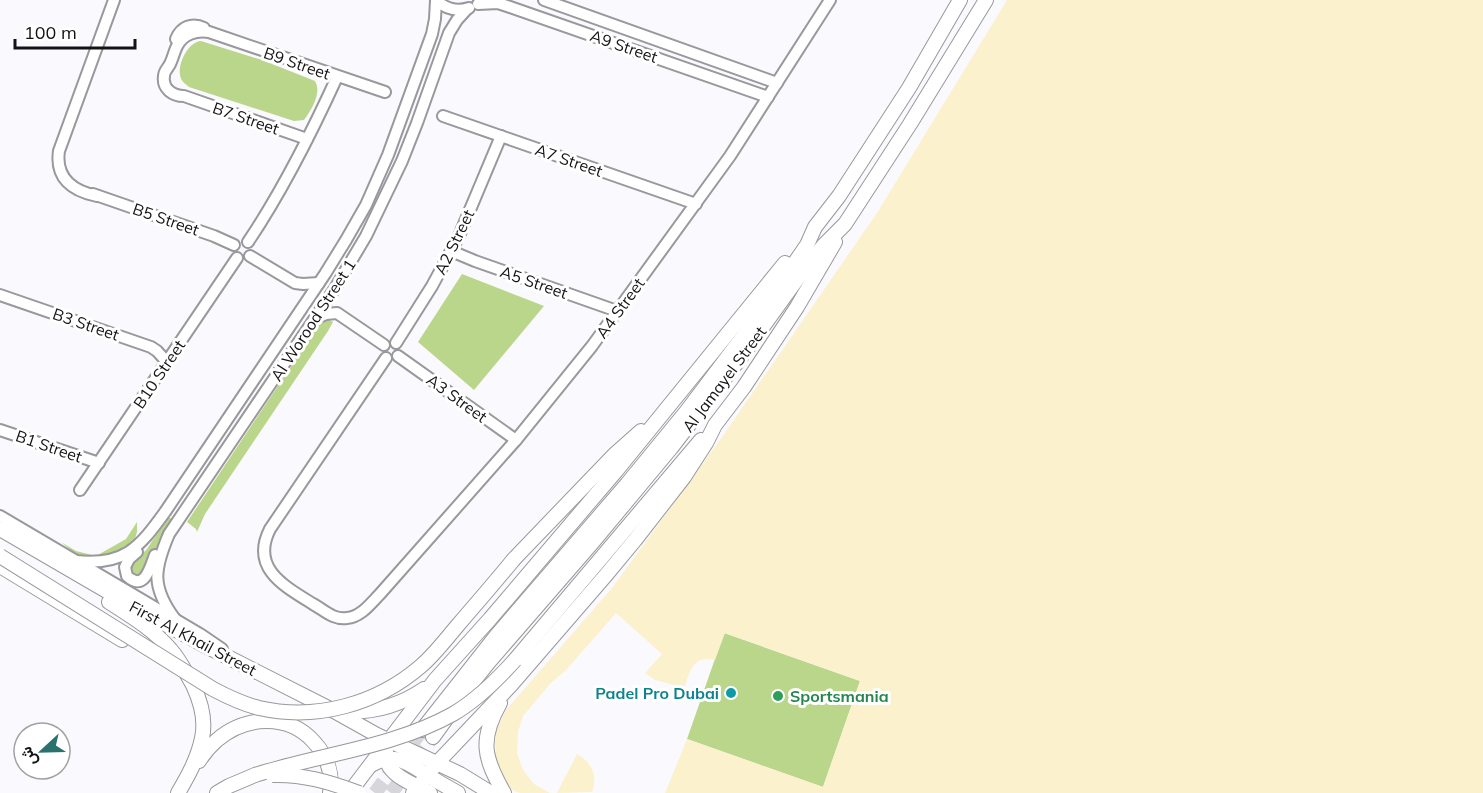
<svg xmlns="http://www.w3.org/2000/svg" width="1483" height="793" font-family="Mulish,Vazirmatn,sans-serif">
<style>
.green{fill:#b9d68a}
.sand{fill:#fbf1cc}
.lines{fill:none;stroke-linecap:round;stroke-linejoin:round}
.major-tunnel{stroke:#d7d7db;stroke-width:14;stroke-dasharray:14 7;stroke-linecap:butt}
.minor-casing{stroke:#98989d;stroke-width:14}
.major-casing{stroke:#98989d;stroke-width:16}
.minor{stroke:#fff;stroke-width:10}
.major{stroke:#fff;stroke-width:14}
.major-bridge-casing{stroke:#98989d;stroke-width:16;stroke-linecap:butt}
.major-bridge{stroke:#fff;stroke-width:14}
.culture-dot{fill:#0f9aa8;stroke:#fff;stroke-width:2}
.leisure-dot{fill:#2e9e5b;stroke:#fff;stroke-width:2}
.labels{text-anchor:middle;stroke-width:6;stroke-linejoin:round;paint-order:stroke}
.street-label{font-size:16px;fill:#131314;stroke:#fff}
.culture-label{font-size:16px;font-weight:bold;fill:#0d838f;stroke:#fff;text-anchor:end}
.leisure-label{font-size:16px;font-weight:bold;fill:#27864d;stroke:#fff;text-anchor:start}
</style>
<rect width="100%" height="100%" fill="#fafafe"/>
<g class="green">
<path d="M 201,41 L 262,60 L 315,81 C 322,93 312,109 304,120 L 294,121 L 189,87 C 184,83 181,81 180,75 C 178,63 188,42 201,41 Z"/>
<path d="M 462,274 L 544,306 L 474,390 L 418,342 Z"/>
<path d="M 325,318 L 333,322 L 328,331 L 205,514 L 197,532 L 196,529 L 187,522 L 308,341 L 307,338 L 317,323 Z"/>
<path d="M 168,517 L 174,520 C 162,538 151,555 145,575 L 133,579 L 129,567 L 147,549 Z"/>
<path d="M 137,522 L 137,532 L 134,542 L 123,547 L 120,551 L 106,557 L 79,557 L 61,542 L 76,551 L 96,556 L 126,539 Z"/>
<path d="M 724,633 L 860,681 L 823,787 L 687,739 Z"/>
</g>
<g class="sand">
<path d="M 1007,0 L 1483,0 L 1483,793 L 665,793 L 687,739 L 823,787 L 860,681 L 725,633 L 715,660 C 692,655 691,671 684,688 L 655,680 L 645,673 L 662,654 L 616,613 L 567,669 L 550,684 L 523,716 L 518,732 L 517,753 L 523,770 L 534,784 L 550,793 C 541,793 529,793 520,793 C 505,790 497,767 492,754 L 496,752 C 493,734 498,726 506,710 L 612,588 L 722,437 L 877,213 Z"/>
<path d="M 577,754 C 592,762 598,776 592,792 L 557,793 Z"/>
</g>
<g class="lines">
<g class="major-tunnel">
<path d="M 375,793 L 422,730"/>
<path d="M 391,793 L 433,737"/>
</g>
<defs>
<g id="minor">
<path d="M 436,0 C 446,9 456,12 469,8"/>
<path d="M 544,0 L 777,83"/>
<path d="M 478,4 L 498,3 L 510,7 L 768,97"/>
<path d="M 176,39 C 181,27 192,22 204,28"/>
<path d="M 443,116 L 696,204"/>
<path d="M 307,139 L 184,96 C 173,96 162,89 164,76 C 164,71 168,68 170,64 C 173,58 174,52 177,46 C 183,34 196,30 209,32 L 385,92"/>
<path d="M 93,194 L 214,236 L 234,245"/>
<path d="M 97,196 C 72,191 55,178 59,151 L 114,0"/>
<path d="M 248,242 C 283,190 311,134 337,77"/>
<path d="M 451,251 L 475,261 L 617,311"/>
<path d="M 250,256 L 295,283 L 303,284 L 319,283"/>
<path d="M 0,295 L 151,347 L 157,351 L 167,362"/>
<path d="M 316,318 L 326,314 L 337,313 L 384,345"/>
<path d="M 396,343 L 432,286 L 459,236 L 501,136"/>
<path d="M 398,356 L 516,440"/>
<path d="M 386,358 L 270,529 C 250,568 284,586 313,604 C 324,610 333,620 347,618 C 361,617 371,603 380,594 L 516,440 L 592,346 L 730,156 L 830,0"/>
<path d="M 0,430 L 99,463"/>
<path d="M 80,490 L 237,258"/>
<path d="M 0,516 L 200,634 L 222,649"/>
<path d="M 137,552 L 129,559 L 125,567 L 127,576 C 145,592 150,567 155,555"/>
<path d="M 76,561 C 124,566 139,548 165,512 L 325,274 L 346,240 L 366,205 L 388,155 L 432,34 L 435,19 L 436,0"/>
<path d="M 175,619 C 151,587 154,569 169,534 L 334,290 L 366,236 L 402,161 L 417,123 L 449,33 L 457,20 L 467,9"/>
</g>
<g id="major">
<path d="M 0,529 L 136,608 L 200,643 L 334,711 L 377,735 L 460,774 L 491,793"/>
<path d="M 514,559 L 614,455 L 641,431"/>
<path d="M 0,566 L 122,640"/>
<path d="M 109,602 C 131,616 154,630 171,650 C 180,660 186,673 193,685 C 201,702 206,720 202,738 C 198,758 188,776 178,793"/>
<path d="M 515,660 L 701,440"/>
<path d="M 500,703 C 479,740 484,758 504,793"/>
<path d="M 337,711 C 369,714 398,707 424,689"/>
<path d="M 422,730 L 496,636 L 627,484 L 686,412 L 745,334 L 796,261 L 807,245 L 815,227 L 839,196 L 909,88 L 960,0"/>
<path d="M 433,737 L 469,687 L 488,663 L 592,543 L 671,448 L 738,361 L 803,271 L 823,246 L 845,224 L 910,124 L 986,0"/>
<path d="M 386,751 C 383,775 413,783 430,793"/>
<path d="M 199,761 C 204,753 210,746 217,740 C 245,716 288,713 314,742 C 327,756 333,774 330,793"/>
<path d="M 371,765 C 393,752 405,761 424,773 C 435,780 447,787 458,793"/>
<path d="M 217,793 L 229,786 L 255,775"/>
<path d="M 349,793 L 435,680 L 490,619 L 616,471 L 785,263"/>
<path d="M 413,793 L 437,763 L 511,685 L 606,575 L 635,540 L 684,477 L 706,443 L 715,425 L 744,387 L 797,307 L 835,242"/>
</g>
</defs>
<use href="#minor" class="minor-casing"/>
<use href="#major" class="major-casing"/>
<use href="#minor" class="minor"/>
<use href="#major" class="major"/>
<defs>
<g id="major-bridge">
<path d="M 0,556 L 213,689 C 228,697 243,704 259,708 C 317,721 377,704 421,666 C 435,654 446,639 458,625 C 477,603 496,581 514,559"/>
<path d="M 255,775 C 320,754 392,748 453,714 C 477,700 497,680 515,660"/>
<path d="M 272,775 C 303,774 330,782 359,793"/>
</g>
</defs>
<use href="#major-bridge" class="major-bridge-casing"/>
<use href="#major-bridge" class="major-bridge"/>
</g>
<circle class="culture-dot" cx="731" cy="693" r="6"/>
<circle class="leisure-dot" cx="778" cy="696" r="6"/>
<g class="labels">
<g class="street-label">
<text transform="translate(624 46) rotate(19)" y="6">A9 Street</text>
<text transform="translate(297 63) rotate(19)" y="6">B9 Street</text>
<text transform="translate(246 118) rotate(19)" y="6">B7 Street</text>
<text transform="translate(569 160) rotate(19)" y="6">A7 Street</text>
<text transform="translate(166 219) rotate(19)" y="6">B5 Street</text>
<text transform="translate(454 242) rotate(-64)" y="6">A2 Street</text>
<text transform="translate(534 282) rotate(19)" y="6">A5 Street</text>
<text transform="translate(620 308) rotate(-54)" y="6">A4 Street</text>
<text transform="translate(313 320) rotate(-57)" y="6">Al Worood Street 1</text>
<text transform="translate(86 324) rotate(19)" y="6">B3 Street</text>
<text transform="translate(159 374) rotate(-56)" y="6">B10 Street</text>
<text transform="translate(724 379) rotate(-53)" y="6">Al Jamayel Street</text>
<text transform="translate(457 398) rotate(36)" y="6">A3 Street</text>
<text transform="translate(49 446) rotate(19)" y="6">B1 Street</text>
<text transform="translate(193 638) rotate(28)" y="6">First Al Khail Street</text>
</g>
<g class="culture-label">
<text x="719" y="699">Padel Pro Dubai</text>
</g>
<g class="leisure-label">
<text x="790" y="702">Sportsmania</text>
</g>
</g>
<g transform="translate(42 751) rotate(248)"><circle r="28" fill="#ffffff" stroke="#a1a1a1" stroke-width="1.5"/>
<path d="M0-4.5L10 22L0 15L-10 22Z" fill="#29726d"/>
<text y="-9" font-size="16" font-weight="bold" text-anchor="middle" fill="#131314">ش</text>
</g>
<path d="M15 39v9h120v-9" fill="none" stroke="#131314" stroke-width="3"/>
<text x="24" y="39" font-size="18" fill="#131314" stroke="#ffffff" stroke-width="4.5" paint-order="stroke">100 m</text>
</svg>
